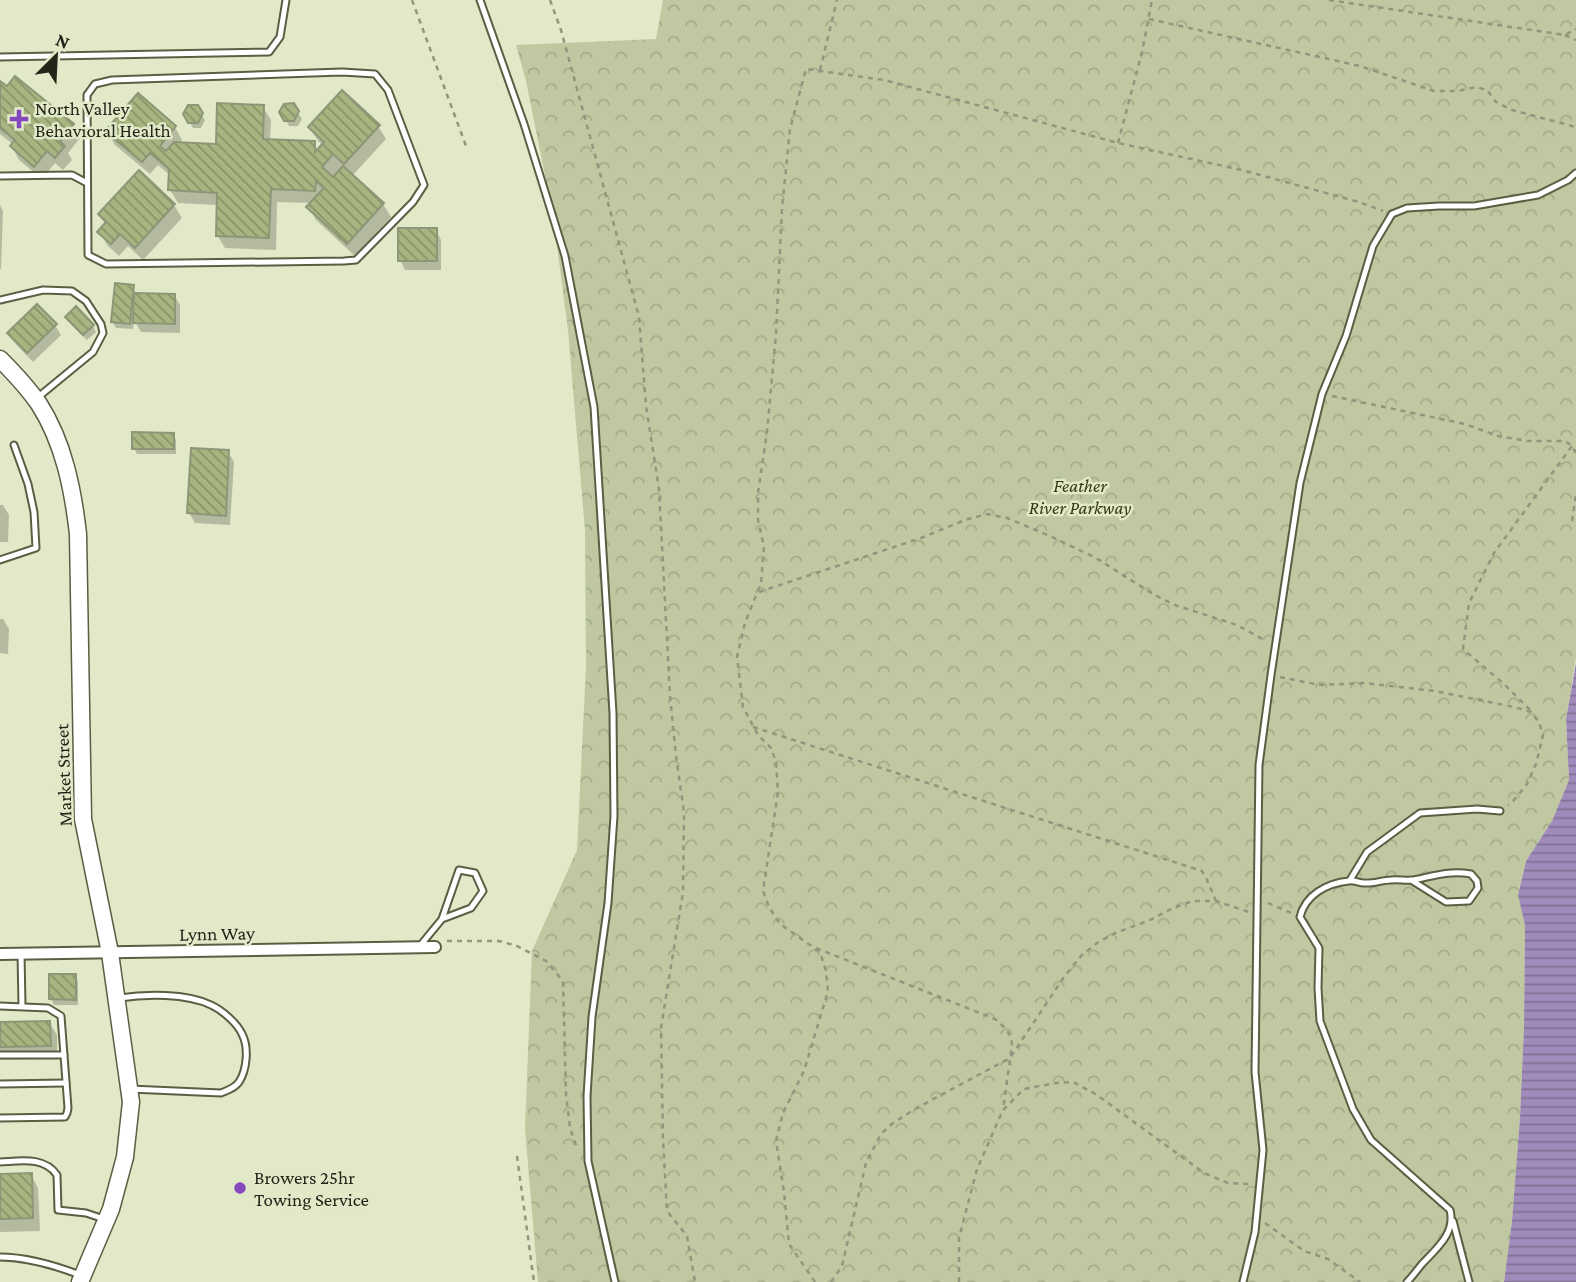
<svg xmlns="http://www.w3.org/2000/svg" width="1576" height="1282" font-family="'Crimson Pro',serif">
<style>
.park{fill:url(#park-crowns)}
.water{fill:url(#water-rules)}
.shadow{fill:#0003}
.building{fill:url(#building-back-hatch);stroke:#8f9678;stroke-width:2}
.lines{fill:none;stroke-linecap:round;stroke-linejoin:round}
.lane-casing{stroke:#595f43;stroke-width:9}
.street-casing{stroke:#595f43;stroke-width:14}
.secondary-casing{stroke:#595f43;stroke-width:19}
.path{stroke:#91967e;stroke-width:2.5;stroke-dasharray:5 5;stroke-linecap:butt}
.lane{stroke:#fff;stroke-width:5}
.street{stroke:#fff;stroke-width:10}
.secondary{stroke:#fff;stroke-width:16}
.poi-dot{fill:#8448be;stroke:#e1e9c8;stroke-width:2.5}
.labels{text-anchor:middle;stroke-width:5;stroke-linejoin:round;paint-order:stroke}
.poi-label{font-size:19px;fill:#232519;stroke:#e1e9c8;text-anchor:start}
.park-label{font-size:19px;font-style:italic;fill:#333a12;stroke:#e1e9c8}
.street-label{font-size:19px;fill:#232519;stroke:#e1e9c8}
</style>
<defs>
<pattern id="park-crowns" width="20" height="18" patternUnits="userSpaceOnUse" patternTransform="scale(1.75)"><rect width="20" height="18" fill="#bfc8a0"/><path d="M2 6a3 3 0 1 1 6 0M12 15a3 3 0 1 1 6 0" fill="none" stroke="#a4ac89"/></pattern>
<pattern id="water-rules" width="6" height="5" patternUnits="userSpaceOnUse" patternTransform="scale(1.75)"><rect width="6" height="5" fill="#a08bba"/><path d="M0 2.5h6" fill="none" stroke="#827196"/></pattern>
<pattern id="building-back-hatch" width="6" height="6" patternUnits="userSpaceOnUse" patternTransform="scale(1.75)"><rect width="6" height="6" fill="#a9b580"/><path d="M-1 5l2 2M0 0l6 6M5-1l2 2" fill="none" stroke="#899368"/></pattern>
</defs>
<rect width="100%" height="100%" fill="#e1e9c8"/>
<path class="park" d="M 663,0 L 1576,0 L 1576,658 L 1566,719 L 1569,780 L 1552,821 L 1526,861 L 1518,893 L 1525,925 L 1524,1026 L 1520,1117 L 1512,1221 L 1504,1282 L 538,1282 L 525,1129 L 532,951 L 577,850 L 586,667 L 585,530 L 568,330 L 553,215 L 526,81 L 516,45 L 656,39 Z"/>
<path class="water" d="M 1576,663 L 1576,1282 L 1504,1282 L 1512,1221 L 1520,1117 L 1524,1026 L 1525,925 L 1518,895 L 1526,861 L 1552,821 L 1569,780 L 1566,719 Z"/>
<g class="shadow">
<path d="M 0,83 L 73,125 L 80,138 L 68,153 L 72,160 L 63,170 L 55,163 L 42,179 L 19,160 L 12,147 L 14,145 L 0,134 Z"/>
<path d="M 293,105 L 302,119 L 298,126 L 289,126 L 281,112 Z"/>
<path d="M 197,107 L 205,120 L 201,128 L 193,128 L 185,114 Z"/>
<path d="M 263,107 L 271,120 L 270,141 L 314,143 L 318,151 L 323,146 L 318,141 L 310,128 L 378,126 L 386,139 L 352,176 L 383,204 L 391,217 L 355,256 L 316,220 L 309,207 L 312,203 L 277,202 L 276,250 L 225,248 L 217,235 L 218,205 L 178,203 L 170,190 L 171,176 L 158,165 L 150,174 L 115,145 L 107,131 L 175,127 L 182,140 L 179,144 L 218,146 Z"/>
<path d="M 139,173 L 174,205 L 182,218 L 143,260 L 128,246 L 119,256 L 107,245 L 100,232 L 106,225 L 100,215 Z"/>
<path d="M 0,205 L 3,211 L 1,269 L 0,269 Z"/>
<path d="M 436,230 L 441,240 L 441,270 L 405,270 L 400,260 Z"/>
<path d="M 133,287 L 137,295 L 174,295 L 180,305 L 180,333 L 141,332 L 134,320 L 133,329 L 116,328 L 112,321 Z"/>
<path d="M 67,317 L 93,326 L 96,332 L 87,340 L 70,323 Z"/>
<path d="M 55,325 L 61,335 L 33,362 L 15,343 L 9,333 Z"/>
<path d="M 173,434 L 176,440 L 176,454 L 137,454 L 134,448 Z"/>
<path d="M 228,452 L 234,462 L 230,525 L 195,523 L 189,513 Z"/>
<path d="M 0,505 L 3,505 L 9,515 L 8,542 L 0,542 Z"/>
<path d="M 0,619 L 3,619 L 9,629 L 8,654 L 0,653 Z"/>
<path d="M 75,976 L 78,982 L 78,1005 L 54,1005 L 51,999 Z"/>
<path d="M 49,1022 L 57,1035 L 57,1059 L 0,1060 L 0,1024 Z"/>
<path d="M 31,1175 L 38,1188 L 40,1231 L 0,1232 L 0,1176 Z"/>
</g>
<g class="building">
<path d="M 15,76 L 74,124 L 60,141 L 65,146 L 55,158 L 47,151 L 34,167 L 10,146 L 15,140 L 0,128 L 0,81 L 7,86 Z"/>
<path d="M 342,90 L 380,125 L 344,164 L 333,154 L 322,167 L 333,177 L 343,166 L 384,203 L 347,244 L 306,207 L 324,188 L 316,181 L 315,191 L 271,189 L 269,238 L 216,236 L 217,193 L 168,190 L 169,169 L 150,153 L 142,162 L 105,131 L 138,93 L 176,126 L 160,146 L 166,151 L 174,142 L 216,144 L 217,103 L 264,105 L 263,139 L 315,141 L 315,152 L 324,142 L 308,127 Z"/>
<path d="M 294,103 L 299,111 L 294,121 L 284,121 L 279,112 L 284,104 Z"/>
<path d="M 188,105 L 198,105 L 203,113 L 198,123 L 188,123 L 183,114 Z"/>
<path d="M 139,170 L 175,204 L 135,248 L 120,234 L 111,244 L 97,232 L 106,222 L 98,214 Z"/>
<rect x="398" y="228" width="39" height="33"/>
<path d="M 115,283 L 134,285 L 130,324 L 111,322 Z"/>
<path d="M 134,293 L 175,294 L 175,324 L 133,323 Z"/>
<path d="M 37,304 L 57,324 L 27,353 L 7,333 Z"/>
<path d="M 76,306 L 94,325 L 83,335 L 65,317 Z"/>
<path d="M 132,432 L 174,433 L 174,449 L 132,449 Z"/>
<path d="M 191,448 L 229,450 L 226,516 L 187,513 Z"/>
<path d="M 49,974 L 76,974 L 76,1000 L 49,999 Z"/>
<path d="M 50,1021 L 51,1046 L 0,1047 L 0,1022 Z"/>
<path d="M 32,1173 L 33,1218 L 0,1219 L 0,1174 Z"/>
</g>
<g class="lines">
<defs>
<g id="lane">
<path d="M 480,0 L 524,124 L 565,256 L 594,407 L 613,713 L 614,816 L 608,903 L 592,1017 L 587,1096 L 588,1161 L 615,1282"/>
<path d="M 0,57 L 269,52 L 280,37 L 286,0"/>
<path d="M 342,72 L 375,74 L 388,90 L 424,185 L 413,202 L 356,260 L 344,261 L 106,264 L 88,255 L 87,95 L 95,84 L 112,80 Z"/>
<path d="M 0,176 L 72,175 L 87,183"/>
<path d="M 0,300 L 43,290 L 72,291 L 86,301 L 101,324 L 103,333 L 93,352 L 37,398"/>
<path d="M 0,560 L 36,548 L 34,512 L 28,484 L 14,445"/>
<path d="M 1350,880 L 1367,852 L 1420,813 L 1477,809 L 1500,811"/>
<path d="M 419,947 L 442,919 L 459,870 L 475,873 L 483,891 L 471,908 L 442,919"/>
<path d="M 21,953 L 22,1006"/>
<path d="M 119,998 C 146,994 186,993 211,1005 C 222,1010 237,1023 242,1034 C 249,1047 247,1070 239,1082 C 235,1088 228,1090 221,1093 L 130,1089"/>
<path d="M 0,1006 L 48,1008 L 61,1016 L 68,1108 L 67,1113 L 65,1117 L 0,1118"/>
<path d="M 0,1055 L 64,1055"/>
<path d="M 0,1084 L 66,1083"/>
<path d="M 0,1162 C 20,1161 44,1156 57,1175 L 58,1210 L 86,1213 L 104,1219"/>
<path d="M 1453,1221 L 1469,1282"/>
<path d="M 0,1257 C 28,1257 54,1265 80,1275"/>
<path d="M 1243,1282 L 1255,1232 L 1263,1150 L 1255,1072 L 1259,765 L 1271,675 L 1300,483 L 1322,394 L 1346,336 L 1373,246 L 1392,214 L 1407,208 L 1439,206 L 1474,206 L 1538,195 L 1568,180 L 1576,173"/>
<path d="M 1407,1282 C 1413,1276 1417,1270 1422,1264 C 1436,1249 1456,1233 1450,1210 L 1371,1140 L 1353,1109 L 1320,1021 L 1318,988 L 1319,948 L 1300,917 C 1305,895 1327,883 1349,881 C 1354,880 1359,883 1364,883 C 1373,884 1382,880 1391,880 C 1398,879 1406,881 1413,880 C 1434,876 1449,870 1471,874 L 1477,881 L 1478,888 L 1469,901 L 1446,902 L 1411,880"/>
</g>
<path id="street" d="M 0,954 L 435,947"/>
<path id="secondary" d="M 0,359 C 14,373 28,388 39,404 C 64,443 73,490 78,534 L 83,819 L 110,953 L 131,1102 L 125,1157 L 111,1209 L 80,1282"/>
</defs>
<use href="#lane" class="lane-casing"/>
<use href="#street" class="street-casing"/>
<use href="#secondary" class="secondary-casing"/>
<g class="path">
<path d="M 412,0 L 466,146"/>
<path d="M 550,0 L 561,30 L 639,317 L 646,406 L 659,489 L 670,696 L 676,756 L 684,812 L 683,892 L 661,1028 L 663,1139 L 667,1211 L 687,1236 L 695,1282"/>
<path d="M 1329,0 L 1565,35 L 1576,29"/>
<path d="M 1149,19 L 1360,66 L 1434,91 L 1458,91 L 1476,87 L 1487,90 L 1496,102 L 1512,110 L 1576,127"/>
<path d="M 1565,35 L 1576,40"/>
<path d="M 820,70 L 837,0"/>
<path d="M 1118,143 L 1142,52 L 1152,0"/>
<path d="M 1332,396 L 1465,424 L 1498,436 L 1527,441 L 1565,441 L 1572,446 L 1576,453"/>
<path d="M 1572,521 L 1576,494"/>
<path d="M 759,592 L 921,538 L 965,520 L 987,514 L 1007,518 L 1050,536 L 1096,558 L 1153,594 L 1175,605 L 1237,625 L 1266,641"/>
<path d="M 1280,677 L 1320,685 L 1364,683 L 1435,691 L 1514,707 L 1531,712 L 1539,722 L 1543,735 L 1536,764 L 1527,784 L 1514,800 L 1508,805"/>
<path d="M 1530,710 L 1504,684 L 1463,649 L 1469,603 L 1494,553 L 1572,446"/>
<path d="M 753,727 L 1202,871 L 1207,880 L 1216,901"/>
<path d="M 1268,903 L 1291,913"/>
<path d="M 447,941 L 499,941 L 517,946 L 546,961 L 563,981 L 566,1094 L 570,1128 L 577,1148"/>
<path d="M 816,948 L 995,1019 C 1004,1027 1011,1032 1012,1045 L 1003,1110"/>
<path d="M 517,1156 L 534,1282"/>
<path d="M 1265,1223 L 1304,1251 L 1328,1259 L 1360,1282"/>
<path d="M 815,1282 L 789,1244 L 784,1192 L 776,1141 L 783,1113 L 804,1071 L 828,991 L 826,971 L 820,952 L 780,924 L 769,907 L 763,891 L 778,792 L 776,762 L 771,748 L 758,735 L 743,707 L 737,657 L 745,623 L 761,583 L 764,547 L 758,520 L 758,493 L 767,432 L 776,334 L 782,208 L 790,129 L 806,69 L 884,80 L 1118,143 L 1242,170 L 1359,202 L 1383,211"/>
<path d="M 831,1282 L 842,1266 L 866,1163 L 881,1134 L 893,1123 L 915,1109 L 1010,1058 L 1064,977 L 1081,956 L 1097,943 L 1115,933 L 1148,921 L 1173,908 L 1193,901 L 1216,901 L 1249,912"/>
<path d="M 959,1282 L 959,1238 L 977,1169 L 1003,1110 L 1024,1089 L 1056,1083 L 1073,1082 L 1097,1095 L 1204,1173 L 1228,1183 L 1249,1184"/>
</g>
<use href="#lane" class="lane"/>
<use href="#street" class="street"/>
<use href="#secondary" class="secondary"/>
</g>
<g class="poi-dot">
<path d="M15.5 108.5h7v7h7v7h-7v7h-7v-7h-7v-7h7z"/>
<circle cx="240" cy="1188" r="7"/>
</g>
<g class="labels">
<g class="poi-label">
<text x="35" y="115">North Valley<tspan x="35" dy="22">Behavioral Health</tspan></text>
<text x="254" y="1184">Browers 25hr<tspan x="254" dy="22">Towing Service</tspan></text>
</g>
<g class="park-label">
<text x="1080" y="492">Feather<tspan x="1080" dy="22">River Parkway</tspan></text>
</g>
<g class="street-label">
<text transform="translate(63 775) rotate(-92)" y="7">Market Street</text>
<text transform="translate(217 933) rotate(-1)" y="7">Lynn Way</text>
</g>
</g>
<g transform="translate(56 56) rotate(24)" stroke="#e1e9c8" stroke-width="5" paint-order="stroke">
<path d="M0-5L12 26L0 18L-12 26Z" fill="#232519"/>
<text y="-10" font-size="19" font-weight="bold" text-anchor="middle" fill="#232519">N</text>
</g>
</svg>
